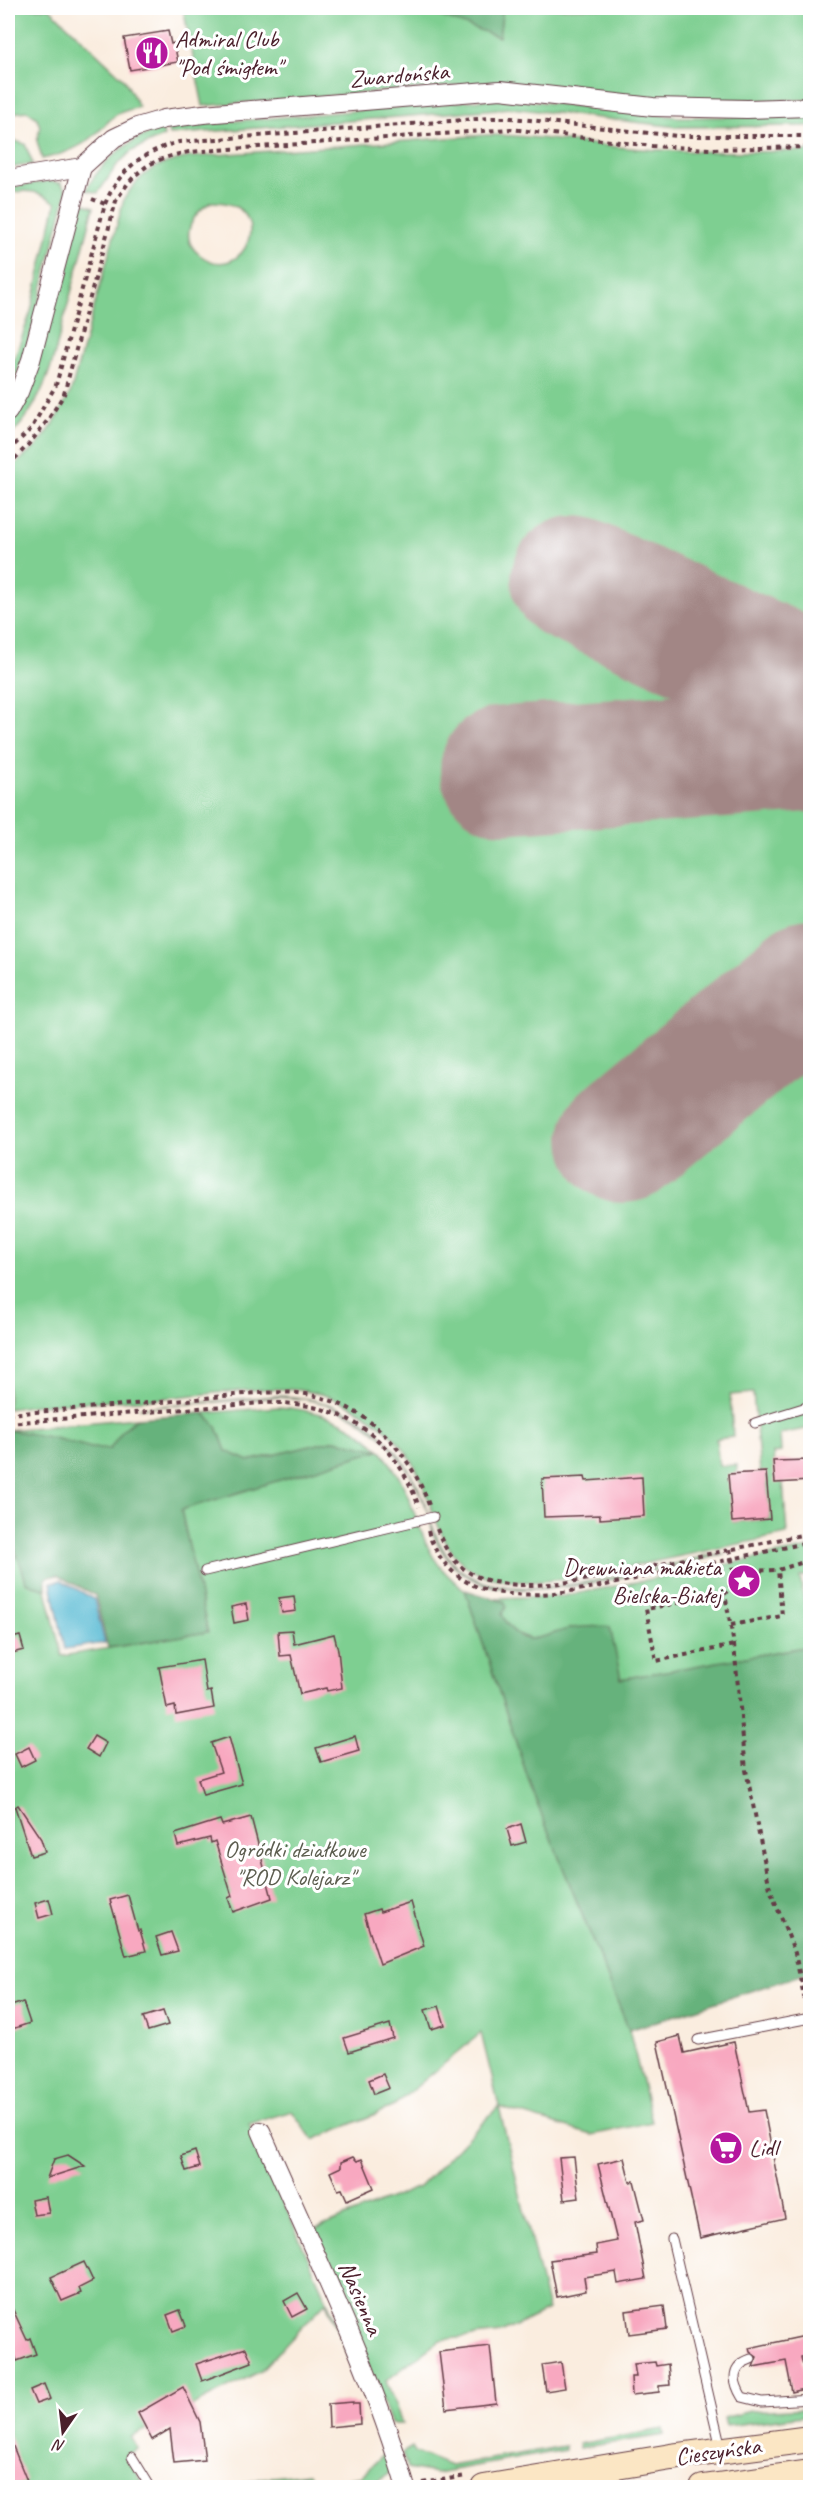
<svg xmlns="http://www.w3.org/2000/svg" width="818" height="2495" font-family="Caveat,sans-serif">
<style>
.green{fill:#7ecf91;stroke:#64775e;stroke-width:1.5;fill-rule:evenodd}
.forest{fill:#66b27b;stroke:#586853;stroke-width:1.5}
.water{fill:#55b9d3;stroke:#506c7f;stroke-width:1.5}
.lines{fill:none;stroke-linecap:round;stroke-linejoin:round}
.stream{stroke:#55b9d3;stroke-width:6}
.runway{stroke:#a28685;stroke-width:128}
.building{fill:#f8a8c0}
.service-casing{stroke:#643e46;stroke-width:11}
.minor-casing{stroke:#643e46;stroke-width:20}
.secondary-casing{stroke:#643e46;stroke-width:28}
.path{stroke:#643e46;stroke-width:4;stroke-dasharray:4.5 4.5;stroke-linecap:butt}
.service{stroke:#fff;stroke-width:9}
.minor{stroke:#fff;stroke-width:18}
.secondary{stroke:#fbe6c4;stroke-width:26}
.labels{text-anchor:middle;stroke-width:6;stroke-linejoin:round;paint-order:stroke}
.poi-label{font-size:24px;fill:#4a1f2b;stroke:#fff;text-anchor:start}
.street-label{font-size:24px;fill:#4a1f2b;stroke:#fff}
.park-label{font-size:24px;fill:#5c5d4f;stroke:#fff}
</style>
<rect width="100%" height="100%" fill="#fff"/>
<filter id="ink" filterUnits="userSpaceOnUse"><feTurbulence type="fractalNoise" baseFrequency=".0167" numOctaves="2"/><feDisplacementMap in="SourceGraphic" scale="12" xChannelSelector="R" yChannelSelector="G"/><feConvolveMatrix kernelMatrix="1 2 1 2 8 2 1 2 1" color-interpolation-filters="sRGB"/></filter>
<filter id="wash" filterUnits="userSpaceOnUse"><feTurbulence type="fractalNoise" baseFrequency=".008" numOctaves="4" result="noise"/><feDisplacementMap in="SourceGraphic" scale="24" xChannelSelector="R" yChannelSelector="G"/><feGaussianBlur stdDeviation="1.35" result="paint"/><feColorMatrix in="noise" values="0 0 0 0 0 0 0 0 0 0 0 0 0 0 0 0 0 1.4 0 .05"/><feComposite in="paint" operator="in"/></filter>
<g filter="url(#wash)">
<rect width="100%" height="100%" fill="#faeddf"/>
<g class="green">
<path d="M 8,8 L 49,8 L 124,79 L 139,107 C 111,114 115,116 96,134 C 82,147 61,155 42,159 L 37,141 L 40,127 L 37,118 L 27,111 L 13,113 L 8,124 Z"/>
<path d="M 183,8 L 417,8 L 499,36 L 503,8 L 810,8 L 810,100 L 654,100 L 501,82 L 203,106 Z"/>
<path d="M 491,99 L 513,99 L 679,117 L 810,116 L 810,126 L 678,127 L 511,108 L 169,135 L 167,127 Z"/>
<path d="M 8,126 L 12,140 L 25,144 L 33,164 L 8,168 Z"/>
<path d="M 162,129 L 164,136 L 132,151 L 117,165 L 98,193 L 86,190 C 103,159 129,139 162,129 Z"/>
<path d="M 487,135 C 535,135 580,144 628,148 C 689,153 749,152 810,151 L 810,1428 L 780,1434 L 781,1452 L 773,1453 L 774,1466 L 783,1482 L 787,1534 C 745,1543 704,1551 662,1560 C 613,1570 528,1594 480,1574 C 435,1555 434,1498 412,1461 C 390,1425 347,1397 305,1391 C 256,1384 190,1398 138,1400 C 95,1402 51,1402 8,1409 L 8,470 L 37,446 L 53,425 L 71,391 L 124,199 C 142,170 158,163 190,157 ZM 211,202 C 280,200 245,289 200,255 C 177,238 193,213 211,202 ZM 753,1393 L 760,1472 L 766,1472 L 770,1519 L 733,1522 L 737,1465 L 719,1466 L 716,1439 L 733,1437 L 730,1395 Z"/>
<path d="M 49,181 L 61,183 L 67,191 L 30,337 L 8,398 L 8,377 L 31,311 L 56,203 C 40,191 28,189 8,193 L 8,188 Z"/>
<path d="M 80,202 L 94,207 L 53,360 C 44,390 31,417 8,438 L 8,425 L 17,413 Z"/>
<path d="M 277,1396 C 357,1398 403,1441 429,1513 L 410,1473 L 387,1441 L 355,1417 L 327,1404 L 306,1399 L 277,1397 L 139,1408 Z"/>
<path d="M 278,1407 C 339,1411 383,1436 407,1494 C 425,1537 425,1560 465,1590 L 534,1796 L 629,2030 L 652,2122 L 592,2135 L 499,2107 L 548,2310 L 501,2333 L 440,2340 L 386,2381 L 402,2423 L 391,2423 L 313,2230 L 419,2187 L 499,2106 L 481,2033 L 392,2107 L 313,2140 L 292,2111 L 249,2124 L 379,2419 L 375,2423 L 326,2302 L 261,2371 L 131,2437 L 138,2449 L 126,2456 L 146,2487 L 8,2487 L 8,1520 L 14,1553 L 21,1562 L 26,1582 L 46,1590 L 62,1656 L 207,1632 L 181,1510 L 377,1450 L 335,1440 L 249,1461 L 226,1451 L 217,1427 L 204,1413 Z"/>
<path d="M 137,1418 L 123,1430 L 111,1449 L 91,1448 L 54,1438 L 8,1430 Z"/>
<path d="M 431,1522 C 439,1545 449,1564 470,1576 C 518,1604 621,1575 673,1564 C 688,1561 713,1552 726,1554 C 664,1567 539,1604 481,1583 C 466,1577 454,1567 445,1555 C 438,1546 431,1532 431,1522 Z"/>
<path d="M 810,1548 L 810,1575 L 800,1577 L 810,1633 L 810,1646 L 620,1679 L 610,1627 L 530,1639 L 516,1633 L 506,1625 L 502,1614 L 505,1602 L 495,1598 L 564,1596 Z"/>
<path d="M 810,2408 L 810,2415 L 726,2426 L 724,2418 L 750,2411 Z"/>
<path d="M 663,2429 L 664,2435 L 579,2448 L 578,2444 Z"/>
<path d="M 383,2435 L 392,2471 L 372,2484 L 340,2487 L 311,2487 L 307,2479 L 299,2480 L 298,2487 L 227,2488 L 263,2478 L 309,2473 L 313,2483 L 360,2477 L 384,2454 L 379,2436 Z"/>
<path d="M 565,2446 L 565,2450 L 436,2473 L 407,2468 L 402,2453 L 412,2447 L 415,2452 L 450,2466 Z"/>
</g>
<g class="forest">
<path d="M 417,8 L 503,8 L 499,37 Z"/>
<path d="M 204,1413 L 217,1427 L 226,1451 L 249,1461 L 335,1440 L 379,1450 L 181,1510 L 208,1632 L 108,1648 L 95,1595 L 57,1575 L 46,1578 L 46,1590 L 26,1582 C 20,1560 10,1542 8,1519 C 5,1490 7,1459 8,1430 L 54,1438 L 91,1448 L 110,1449 L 123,1430 L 137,1418 Z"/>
<path d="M 465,1590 L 505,1602 L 506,1607 L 502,1614 C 506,1625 516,1637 529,1639 C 540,1640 560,1630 572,1628 C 585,1626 597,1626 610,1627 L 621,1679 L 810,1646 L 810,1972 L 629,2030 L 534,1796 Z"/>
</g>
<path class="water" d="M 61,1580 L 94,1599 L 105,1643 L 65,1649 L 51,1583 Z"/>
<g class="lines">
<path class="stream" d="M 302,2478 L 304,2485"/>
<g class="runway">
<path d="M 575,580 L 810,686"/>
<path d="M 504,770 L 810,748"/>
<path d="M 624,1139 L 810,983"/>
</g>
</g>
<g id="blocks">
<g class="building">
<path d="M 168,31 L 171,44 L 174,43 L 178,62 L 130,70 L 124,38 Z"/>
<path d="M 810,1460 L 810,1481 L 775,1483 L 773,1461 Z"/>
<path d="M 766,1472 L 770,1519 L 732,1522 L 728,1474 Z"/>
<path d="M 585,1477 L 586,1481 L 642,1477 L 644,1516 L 600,1519 L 600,1515 L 544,1517 L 542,1479 Z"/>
<path d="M 294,1596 L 296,1611 L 282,1613 L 279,1598 Z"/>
<path d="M 246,1604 L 249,1620 L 234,1623 L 231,1607 Z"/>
<path d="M 292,1630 L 294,1644 L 334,1634 L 338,1650 L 342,1688 L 327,1691 L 326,1688 L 300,1694 L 291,1655 L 280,1656 L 278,1631 Z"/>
<path d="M 20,1636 L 24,1650 L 8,1654 L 8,1639 Z"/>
<path d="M 202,1660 L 207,1692 L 211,1691 L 214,1708 L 176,1715 L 175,1706 L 167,1708 L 159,1667 Z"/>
<path d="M 94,1736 L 106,1743 L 99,1757 L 86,1749 Z"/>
<path d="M 355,1736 L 359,1751 L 321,1762 L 316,1748 Z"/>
<path d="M 229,1737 L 242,1784 L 203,1795 L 198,1779 L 221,1772 L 211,1743 Z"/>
<path d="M 29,1747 L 35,1760 L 21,1767 L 15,1754 Z"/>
<path d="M 18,1805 L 41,1839 L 45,1852 L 31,1856 L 15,1807 Z"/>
<path d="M 251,1817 L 272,1898 L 233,1912 L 228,1898 L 232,1896 L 215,1841 L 211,1843 L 210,1838 L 178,1846 L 175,1834 L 220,1820 L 222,1825 Z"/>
<path d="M 521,1824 L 526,1842 L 512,1846 L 507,1829 Z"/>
<path d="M 128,1895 L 138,1931 L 140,1930 L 146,1951 L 126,1956 L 110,1900 Z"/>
<path d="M 49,1899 L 53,1914 L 39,1918 L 35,1903 Z"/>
<path d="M 411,1902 L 424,1946 L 380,1964 L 364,1914 L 379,1909 L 380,1912 Z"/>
<path d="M 171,1932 L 178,1951 L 162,1955 L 156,1937 Z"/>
<path d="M 23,2002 L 30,2023 L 12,2029 L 8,2007 Z"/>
<path d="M 439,2006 L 445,2025 L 431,2029 L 425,2010 Z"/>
<path d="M 163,2011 L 168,2025 L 148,2031 L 143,2017 Z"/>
<path d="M 390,2024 L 393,2038 L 349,2052 L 344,2038 Z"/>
<path d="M 680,2036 L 684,2053 L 734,2042 L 749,2112 L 764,2110 L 785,2218 L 700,2238 L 657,2042 Z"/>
<path d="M 383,2074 L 389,2088 L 374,2094 L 369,2080 Z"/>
<path d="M 195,2151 L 200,2167 L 186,2171 L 181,2156 Z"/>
<path d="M 68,2155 L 85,2166 L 47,2178 L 54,2159 Z"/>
<path d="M 353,2157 L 357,2161 L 362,2159 L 374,2188 L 347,2200 L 342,2189 L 338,2190 L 330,2172 L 341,2167 L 341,2162 Z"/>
<path d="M 574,2157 L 579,2198 L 564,2200 L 559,2158 Z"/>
<path d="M 624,2158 L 630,2182 L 634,2181 L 644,2220 L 635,2222 L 646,2279 L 618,2284 L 616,2272 L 584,2277 L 586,2291 L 557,2297 L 550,2260 L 597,2254 L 596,2245 L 617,2241 L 598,2164 Z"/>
<path d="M 46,2197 L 49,2213 L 34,2215 L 31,2200 Z"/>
<path d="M 84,2262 L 93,2281 L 79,2288 L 81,2293 L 62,2301 L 51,2277 Z"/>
<path d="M 298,2293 L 307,2309 L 292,2317 L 284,2301 Z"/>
<path d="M 8,2299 L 27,2340 L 30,2338 L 36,2354 L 17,2361 L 8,2336 Z"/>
<path d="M 664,2306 L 667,2329 L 629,2334 L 626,2311 Z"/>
<path d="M 180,2310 L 186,2326 L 173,2331 L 167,2315 Z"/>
<path d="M 810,2335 L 810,2355 L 801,2357 L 808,2388 L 792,2392 L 786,2361 L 753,2367 L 757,2357 L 750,2352 L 749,2348 Z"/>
<path d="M 490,2346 L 496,2403 L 446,2409 L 439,2352 Z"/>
<path d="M 246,2348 L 252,2362 L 202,2381 L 196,2364 Z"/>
<path d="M 561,2362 L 565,2388 L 546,2391 L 542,2365 Z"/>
<path d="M 655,2362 L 656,2366 L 668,2364 L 670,2385 L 659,2386 L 659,2392 L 632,2395 L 631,2377 L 636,2377 L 634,2364 Z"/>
<path d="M 44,2384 L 50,2399 L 36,2404 L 30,2390 Z"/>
<path d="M 183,2387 L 200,2422 L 205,2460 L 174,2463 L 170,2429 L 152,2440 L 138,2413 Z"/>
<path d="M 353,2402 L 353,2404 L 359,2404 L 360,2424 L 329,2427 L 328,2404 Z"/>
<path d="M 8,2434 L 27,2481 L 13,2487 L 10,2479 L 8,2479 Z"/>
</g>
</g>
</g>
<g filter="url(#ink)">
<use href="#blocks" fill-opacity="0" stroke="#643e46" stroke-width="1.5"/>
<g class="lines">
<defs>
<g id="service">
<path d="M 755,1423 L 810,1406"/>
<path d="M 205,1571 L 433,1517"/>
<path d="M 698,2040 L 810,2018"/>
<path d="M 672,2239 L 721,2448"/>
<path d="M 751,2359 C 731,2366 732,2380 742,2397 L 762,2402 L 810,2399"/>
<path d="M 132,2457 L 151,2488"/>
</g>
<g id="minor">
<path d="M 8,179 L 82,167 L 114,138 L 137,127 L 164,119 L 203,114 L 500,90 L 653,107 L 747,109 L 810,107"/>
<path d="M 8,412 L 19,392 L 31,360 L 82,167"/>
<path d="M 261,2131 C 312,2249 370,2364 406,2488"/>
</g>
<g id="secondary">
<path d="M 484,2488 L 671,2457 L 810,2439"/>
<path d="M 703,2488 L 810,2473"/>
</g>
</defs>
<use href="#service" class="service-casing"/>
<use href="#minor" class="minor-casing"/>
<use href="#secondary" class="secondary-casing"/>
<g class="path">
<path d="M 92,199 L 105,204"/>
<path d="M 8,451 L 31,429 L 56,385 L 105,204 C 119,170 143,151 179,142 L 490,118 L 511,118 L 677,136 L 810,136"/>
<path d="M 8,465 C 31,444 48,422 64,394 L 116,201 C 136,168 152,159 189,152 L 511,129 L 652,146 L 711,149 L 810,147"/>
<path d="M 8,1414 C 63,1410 119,1405 175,1401 C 215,1398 258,1390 298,1393 C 362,1400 408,1447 429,1505"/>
<path d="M 8,1423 L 262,1403 C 340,1400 393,1433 419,1507"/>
<path d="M 437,1529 C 445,1551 458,1570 481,1578 C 533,1598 631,1570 685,1559 C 727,1550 769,1542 810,1533"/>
<path d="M 428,1531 C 436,1557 452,1577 478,1587 C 526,1606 609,1584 658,1574 C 709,1564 760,1553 810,1542"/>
<path d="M 730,1549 L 735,1578 L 725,1594 L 734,1645 L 746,1770 L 770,1889 L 795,1953 L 806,2006"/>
<path d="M 734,1571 L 778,1570"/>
<path d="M 725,1594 L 646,1609 L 656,1661 L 734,1645"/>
<path d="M 731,1625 L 782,1616 L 778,1570 L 810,1560"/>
<path d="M 423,2483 L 466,2476"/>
</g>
<use href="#service" class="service"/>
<use href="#minor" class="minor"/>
<use href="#secondary" class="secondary"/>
</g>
</g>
<defs>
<symbol id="restaurant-disc" viewBox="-11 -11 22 22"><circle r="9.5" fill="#b5179e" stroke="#fff"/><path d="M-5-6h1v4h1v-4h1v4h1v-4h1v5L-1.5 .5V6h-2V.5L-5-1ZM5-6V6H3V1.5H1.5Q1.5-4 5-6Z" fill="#fff"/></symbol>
<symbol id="sight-disc" viewBox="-11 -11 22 22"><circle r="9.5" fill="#b5179e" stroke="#fff"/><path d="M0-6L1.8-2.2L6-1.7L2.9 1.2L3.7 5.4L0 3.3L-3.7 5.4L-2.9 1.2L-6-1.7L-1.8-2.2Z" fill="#fff"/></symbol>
<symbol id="supermarket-disc" viewBox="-11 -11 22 22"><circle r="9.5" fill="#b5179e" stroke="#fff"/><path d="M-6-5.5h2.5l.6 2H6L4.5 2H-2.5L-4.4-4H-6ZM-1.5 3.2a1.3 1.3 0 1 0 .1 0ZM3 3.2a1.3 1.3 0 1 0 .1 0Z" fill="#fff"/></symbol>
</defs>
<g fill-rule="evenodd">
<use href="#restaurant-disc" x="133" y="34" width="38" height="38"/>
<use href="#sight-disc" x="725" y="1562" width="38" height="38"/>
<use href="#supermarket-disc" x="707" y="2129" width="38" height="38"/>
</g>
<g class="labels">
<g class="poi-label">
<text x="175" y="47">Admiral Club<tspan x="175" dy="28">"Pod śmigłem"</tspan></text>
<text x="721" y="1575" text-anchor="end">Drewniana makieta<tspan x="721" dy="28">Bielska-Białej</tspan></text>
<text x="749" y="2156">Lidl</text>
</g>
<g class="street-label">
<text transform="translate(399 75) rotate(-5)" y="8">Zwardońska</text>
<text transform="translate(361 2298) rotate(67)" y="8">Nasienna</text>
<text transform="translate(718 2451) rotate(-8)" y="8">Cieszyńska</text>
</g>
<g class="park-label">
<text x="295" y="1857">Ogródki działkowe<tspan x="295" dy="28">"ROD Kolejarz"</tspan></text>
</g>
</g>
<rect width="818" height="2495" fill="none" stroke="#fff" stroke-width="30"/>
<g transform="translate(63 2432) rotate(194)" stroke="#ffffff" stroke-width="4.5" paint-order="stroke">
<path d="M0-4.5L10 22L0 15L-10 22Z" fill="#4a1f2b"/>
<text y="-9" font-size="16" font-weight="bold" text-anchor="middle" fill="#4a1f2b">N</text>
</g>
</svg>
